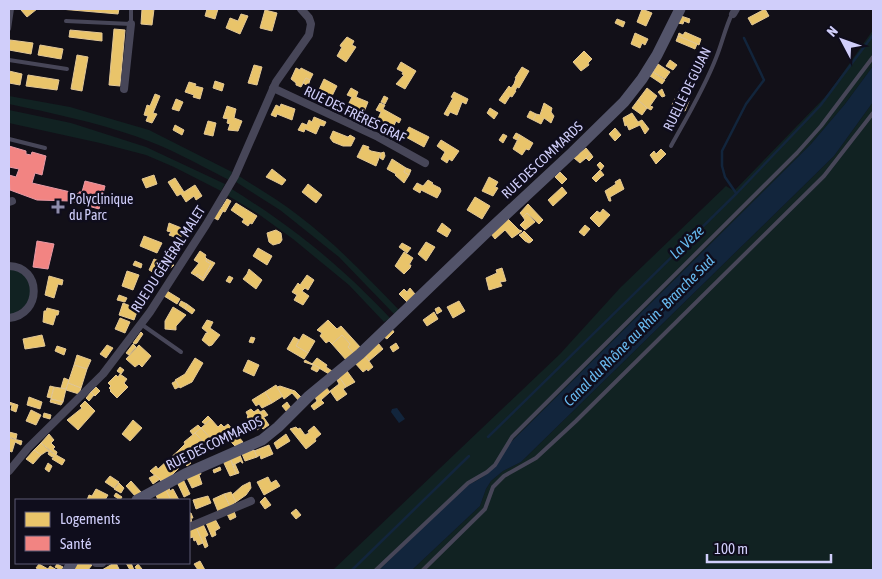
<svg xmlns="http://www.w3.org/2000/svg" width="882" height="579" font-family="'Asap Condensed',sans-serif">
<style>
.green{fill:#122}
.water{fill:#12253c}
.homes{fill:#e9c46a;stroke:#e2c795}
.health{fill:#f28482;stroke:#e89aa6}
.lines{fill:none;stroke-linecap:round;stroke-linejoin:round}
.stream{stroke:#12253c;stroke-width:2.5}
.lane{stroke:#474658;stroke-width:4}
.street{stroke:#474658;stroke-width:8}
.secondary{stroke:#53546a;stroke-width:11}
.poi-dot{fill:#8e8cab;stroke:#0f0d1c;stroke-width:2}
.labels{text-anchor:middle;stroke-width:5;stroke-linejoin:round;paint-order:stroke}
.street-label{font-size:14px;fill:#d0cefa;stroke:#0f0d1c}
.poi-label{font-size:14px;fill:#d0cefa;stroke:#0f0d1c;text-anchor:start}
.water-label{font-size:15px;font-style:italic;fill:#67b8ee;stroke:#0f0d1c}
</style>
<rect width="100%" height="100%" fill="#121018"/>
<g class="green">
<path d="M 873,30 L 873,66 L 845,104 L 811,144 L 509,444 C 497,463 489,477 467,485 L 380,570 L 333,570 L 560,354 L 620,288 L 726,186 L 734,191 L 828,94 Z"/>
<path d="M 9,96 L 70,107 L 149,130 L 232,172 L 229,180 C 198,164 168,147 135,136 C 94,122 52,113 9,104 Z"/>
<path d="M 873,102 L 873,570 L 412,570 L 480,506 L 486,489 L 491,481 L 503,471 L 521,462 L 834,156 Z"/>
<path d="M 9,110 L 71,123 L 146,147 L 225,184 L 221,191 L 174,167 L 146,155 L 100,143 L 9,123 Z"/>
<path d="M 239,176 C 259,189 280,201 299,216 C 336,244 367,277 399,310 L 395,315 L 339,257 L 280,210 L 236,182 Z"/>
<path d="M 230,188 C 293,227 339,264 390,318 L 384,322 L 349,285 L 293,239 L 257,213 L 227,195 Z"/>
<path d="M 9,266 L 28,275 L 33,300 L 9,318 Z"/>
</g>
<g class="water">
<path d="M 873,66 L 873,102 L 834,156 L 521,462 L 503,471 L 491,481 L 486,489 L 480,506 L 412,570 L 379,570 L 467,485 C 489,477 497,463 509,444 L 811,144 L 845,104 Z"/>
<path d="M 397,408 L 405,419 L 399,423 L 391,412 L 392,409 Z"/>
</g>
<g class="homes">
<path d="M 22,9 L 37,9 L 27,17 L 21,10 Z"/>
<path d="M 60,9 L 119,9 L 118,14 Z"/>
<path d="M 142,9 L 154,9 L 152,25 L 141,24 Z"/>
<path d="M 207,9 L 218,9 L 215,19 L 205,16 Z"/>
<path d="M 642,9 L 652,13 L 646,26 L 637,22 Z"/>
<path d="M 765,9 L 769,16 L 752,25 L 748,18 Z"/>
<path d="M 265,10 L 277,13 L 272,31 L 260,28 Z"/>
<path d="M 241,14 L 248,16 L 240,34 L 226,28 L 230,18 L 238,21 Z"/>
<path d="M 681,16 L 690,19 L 689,23 L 684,21 L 683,24 L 678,23 Z"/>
<path d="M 617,19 L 625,22 L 623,27 L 615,23 Z"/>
<path d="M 114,29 L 125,30 L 120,86 L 109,85 Z"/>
<path d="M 70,30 L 102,33 L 102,41 L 69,37 Z"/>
<path d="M 685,32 L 701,39 L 699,45 L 678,36 L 679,33 L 683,35 Z"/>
<path d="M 635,33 L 648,39 L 645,45 L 642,43 L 640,48 L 631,44 Z"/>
<path d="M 678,36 L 697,44 L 695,49 L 676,41 Z"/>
<path d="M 347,37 L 354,41 L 352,45 L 356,47 L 346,62 L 337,56 L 342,47 L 340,46 L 341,44 Z"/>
<path d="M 10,40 L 33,43 L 31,54 L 9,50 Z"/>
<path d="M 40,45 L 63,49 L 61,59 L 38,55 Z"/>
<path d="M 584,51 L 592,59 L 588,63 L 589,65 L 581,71 L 573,62 Z"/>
<path d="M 699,53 L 705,56 L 703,60 L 697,57 Z"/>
<path d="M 77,55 L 88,57 L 82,91 L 71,89 Z"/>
<path d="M 670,60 L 677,65 L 673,70 L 666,66 Z"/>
<path d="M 401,62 L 416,71 L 405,89 L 396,84 L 404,75 L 402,74 L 403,72 L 397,69 Z"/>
<path d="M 658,64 L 670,72 L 665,79 L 653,72 Z"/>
<path d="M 254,65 L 262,67 L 257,85 L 248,83 Z"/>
<path d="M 522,67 L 529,71 L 519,88 L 517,87 L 515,91 L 516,91 L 512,97 L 510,96 L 505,104 L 499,100 L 509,86 L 511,88 L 514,84 L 516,78 L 515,78 Z"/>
<path d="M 296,68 L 300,70 L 301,68 L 313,74 L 310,80 L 306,78 L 301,87 L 296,85 L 296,83 L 291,79 Z"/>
<path d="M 9,71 L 22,74 L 20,85 L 9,83 Z"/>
<path d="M 653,72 L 665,80 L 662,84 L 650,76 Z"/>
<path d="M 28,75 L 59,80 L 57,90 L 26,86 Z"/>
<path d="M 306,78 L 310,80 L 308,86 L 303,83 Z"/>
<path d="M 324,79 L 337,86 L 330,100 L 324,96 L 324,98 L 317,94 Z"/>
<path d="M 215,81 L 224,84 L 222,91 L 213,88 Z"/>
<path d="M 189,82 L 196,84 L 195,86 L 203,88 L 200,99 L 193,97 L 194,95 L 185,92 Z"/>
<path d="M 351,88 L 358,92 L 356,97 L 368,102 L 364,112 L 348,105 L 352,97 L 347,95 Z"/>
<path d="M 647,88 L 657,96 L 650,106 L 653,107 L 651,110 L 647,108 L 638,100 Z"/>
<path d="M 662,89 L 665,96 L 662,97 L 658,92 Z"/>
<path d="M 679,91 L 688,95 L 686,99 L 689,101 L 685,111 L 672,105 Z"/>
<path d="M 454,92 L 468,99 L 466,104 L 462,102 L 457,115 L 450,112 L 448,116 L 444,114 L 453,98 L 451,97 Z"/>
<path d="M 155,94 L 160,96 L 153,113 L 157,114 L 152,123 L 146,121 L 148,116 L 144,115 L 147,105 L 150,106 Z"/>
<path d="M 384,96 L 388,98 L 385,104 L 381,102 Z"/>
<path d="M 176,99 L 183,102 L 179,111 L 172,109 Z"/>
<path d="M 638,100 L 647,108 L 642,115 L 632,108 Z"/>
<path d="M 380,103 L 385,105 L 383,109 L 401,119 L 399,123 L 396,121 L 393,128 L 386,127 L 387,124 L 377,121 L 381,112 L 376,110 Z"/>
<path d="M 544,103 L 552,108 L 551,112 L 554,116 L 551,123 L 544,118 L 541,124 L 533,120 L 536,114 L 540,115 Z"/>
<path d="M 281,104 L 295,109 L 292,120 L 277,114 L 276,117 L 271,115 L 276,105 L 280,107 Z"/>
<path d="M 227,106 L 236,109 L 234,118 L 242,121 L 238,131 L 228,130 L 230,124 L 227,123 L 228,119 L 223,118 Z"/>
<path d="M 490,108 L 498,113 L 494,119 L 487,113 Z"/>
<path d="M 530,111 L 536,114 L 533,120 L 527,117 Z"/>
<path d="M 632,113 L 638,122 L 642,120 L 649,129 L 645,134 L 640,125 L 629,130 L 627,125 L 625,126 L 623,118 Z"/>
<path d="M 314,117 L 326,122 L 324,126 L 320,125 L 316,134 L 305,129 L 304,132 L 298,130 L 302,123 L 307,125 L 309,120 L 312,122 Z"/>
<path d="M 208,121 L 216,123 L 213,136 L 204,134 Z"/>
<path d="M 175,125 L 184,130 L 182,135 L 173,130 Z"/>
<path d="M 409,127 L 429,137 L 424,147 L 404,136 Z"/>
<path d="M 615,128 L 621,135 L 615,141 L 609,134 Z"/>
<path d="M 333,131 L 348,137 L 350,135 L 355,138 L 351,146 L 343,146 L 333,142 L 330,138 Z"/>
<path d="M 516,133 L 520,135 L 517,140 L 513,138 Z"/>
<path d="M 503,134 L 507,136 L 503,143 L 499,140 Z"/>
<path d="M 520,135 L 533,143 L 529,150 L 526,149 L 522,155 L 513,149 Z"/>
<path d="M 441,140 L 459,151 L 452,161 L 449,159 L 447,163 L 441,159 L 445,152 L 437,146 Z"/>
<path d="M 363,145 L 369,147 L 368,149 L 371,151 L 381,153 L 376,166 L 357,157 Z"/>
<path d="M 586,148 L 591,154 L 580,163 L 574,158 Z"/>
<path d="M 661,149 L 666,154 L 656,164 L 650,155 L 654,151 L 656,154 Z"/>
<path d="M 384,152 L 385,156 L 383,160 L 380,158 L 381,153 Z"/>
<path d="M 591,154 L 593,157 L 589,161 L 586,158 Z"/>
<path d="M 392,159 L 406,168 L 404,172 L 409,175 L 404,183 L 395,175 L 396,174 L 387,169 Z"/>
<path d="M 600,162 L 604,166 L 601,170 L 597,165 Z"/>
<path d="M 406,168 L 411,170 L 409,175 L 404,172 Z"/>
<path d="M 272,169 L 286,180 L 282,185 L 266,177 Z"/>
<path d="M 600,170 L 604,175 L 601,177 L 597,173 Z"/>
<path d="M 560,172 L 567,179 L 562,184 L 555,177 Z"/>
<path d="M 597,173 L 601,177 L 596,182 L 592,178 Z"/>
<path d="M 154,175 L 157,184 L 146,188 L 142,179 Z"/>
<path d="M 489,177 L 498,182 L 495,187 L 498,188 L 493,196 L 482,191 Z"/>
<path d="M 175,178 L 184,192 L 195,185 L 202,196 L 196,200 L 194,196 L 186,202 L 181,194 L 177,196 L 168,182 Z"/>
<path d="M 620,179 L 624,189 L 610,197 L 611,201 L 609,201 L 605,191 L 616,184 L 615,182 Z"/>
<path d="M 428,180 L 433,183 L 432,184 L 440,188 L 441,191 L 437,198 L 421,190 L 420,193 L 413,189 L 417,183 L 423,186 Z"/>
<path d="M 308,184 L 322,195 L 316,203 L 302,192 Z"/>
<path d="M 562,187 L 567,193 L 553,206 L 548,200 Z"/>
<path d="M 110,197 L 116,199 L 114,205 L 108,203 Z"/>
<path d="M 475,197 L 490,206 L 482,219 L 467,210 Z"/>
<path d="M 227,199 L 231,201 L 225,212 L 220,210 Z"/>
<path d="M 236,203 L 257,216 L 252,224 L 250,223 L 248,226 L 242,222 L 244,219 L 231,210 Z"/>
<path d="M 528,204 L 543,220 L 539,224 L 527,213 L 523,217 L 520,213 Z"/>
<path d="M 220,209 L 223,211 L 218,220 L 214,218 Z"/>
<path d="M 603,209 L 610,215 L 599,227 L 590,218 L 597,211 L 600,213 Z"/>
<path d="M 527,213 L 535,222 L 525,230 L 520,225 L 525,220 L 523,217 Z"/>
<path d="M 508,219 L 519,230 L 522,231 L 512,238 L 505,230 L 495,239 L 491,234 Z"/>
<path d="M 169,223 L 184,229 L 180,239 L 169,235 L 171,232 L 167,231 Z"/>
<path d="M 442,223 L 451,230 L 447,237 L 437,231 Z"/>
<path d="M 585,225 L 590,229 L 584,236 L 579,232 Z"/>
<path d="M 276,230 L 281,233 L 282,240 L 280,243 L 273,245 L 269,242 L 267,233 Z"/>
<path d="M 524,231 L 533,240 L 531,242 L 522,233 Z"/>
<path d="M 522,233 L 531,242 L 529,243 L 525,241 L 519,235 Z"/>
<path d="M 144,236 L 162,243 L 157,253 L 140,246 Z"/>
<path d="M 426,242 L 435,247 L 426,261 L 418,254 Z"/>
<path d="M 402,243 L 411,248 L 407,253 L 399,247 Z"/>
<path d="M 258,248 L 272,256 L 267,265 L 253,256 Z"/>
<path d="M 200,251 L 206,255 L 205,257 L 207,259 L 206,261 L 211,264 L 203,278 L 197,274 L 196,276 L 191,273 L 199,263 L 194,260 Z"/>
<path d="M 404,252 L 413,258 L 409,265 L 411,265 L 410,268 L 404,274 L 395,266 Z"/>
<path d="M 154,259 L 159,261 L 158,263 L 163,265 L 158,275 L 149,270 Z"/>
<path d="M 207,259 L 215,263 L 203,281 L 196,276 L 197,274 L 203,278 L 211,264 L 206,261 Z"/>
<path d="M 135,261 L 142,264 L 141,268 L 133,265 Z"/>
<path d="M 166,262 L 174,265 L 171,268 L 165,266 Z"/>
<path d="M 502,268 L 506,281 L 500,282 L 502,286 L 489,290 L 486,278 L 497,273 L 496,270 Z"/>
<path d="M 249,269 L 262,280 L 256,289 L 243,279 L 247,274 Z"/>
<path d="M 127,271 L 139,275 L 133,290 L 122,286 Z"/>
<path d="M 307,275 L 314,280 L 308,290 L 305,288 L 302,291 L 309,296 L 303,305 L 294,300 L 297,295 L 292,292 L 298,283 L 300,285 Z"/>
<path d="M 49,276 L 63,280 L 62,285 L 58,284 L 54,298 L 45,295 Z"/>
<path d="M 229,276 L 233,278 L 230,283 L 226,281 Z"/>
<path d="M 410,288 L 415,294 L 407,302 L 399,294 L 404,289 L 407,292 Z"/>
<path d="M 167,291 L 180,299 L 177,304 L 164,296 Z"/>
<path d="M 119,295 L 127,298 L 125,302 L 117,300 Z"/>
<path d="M 181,301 L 187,304 L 185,309 L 179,305 Z"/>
<path d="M 459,301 L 465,311 L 453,318 L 447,307 Z"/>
<path d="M 123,303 L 138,309 L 134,320 L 119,315 Z"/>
<path d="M 187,304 L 195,310 L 192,314 L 185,309 Z"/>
<path d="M 173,307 L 186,315 L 176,326 L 176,330 L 165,329 L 165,321 Z"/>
<path d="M 439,307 L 442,311 L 437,314 L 435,309 Z"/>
<path d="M 47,308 L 59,311 L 58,315 L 56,315 L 53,325 L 43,322 L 44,311 L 46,311 Z"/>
<path d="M 434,312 L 438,319 L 427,326 L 423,320 Z"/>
<path d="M 120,318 L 130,322 L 125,333 L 115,329 Z"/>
<path d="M 207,320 L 213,322 L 210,328 L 220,335 L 212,345 L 209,346 L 202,340 L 206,333 L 208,333 L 202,328 Z"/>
<path d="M 328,320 L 337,329 L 341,326 L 361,348 L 354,354 L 348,347 L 350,344 L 342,335 L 332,344 L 329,341 L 326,343 L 320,336 L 322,333 L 317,330 Z"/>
<path d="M 392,329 L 394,332 L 387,339 L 384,337 Z"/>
<path d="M 141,332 L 143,334 L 137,343 L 135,344 L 133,343 Z"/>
<path d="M 303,334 L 315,341 L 308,353 L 296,346 Z"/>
<path d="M 42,335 L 45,346 L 25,349 L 23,339 Z"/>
<path d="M 342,335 L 350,344 L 348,347 L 354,354 L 347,361 L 332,344 Z"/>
<path d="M 251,337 L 255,338 L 253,343 L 249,342 Z"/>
<path d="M 294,337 L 299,340 L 296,346 L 308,353 L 304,359 L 287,349 Z"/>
<path d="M 378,343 L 383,349 L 369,361 L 364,354 Z"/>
<path d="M 396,343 L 399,348 L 393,352 L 390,347 Z"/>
<path d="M 133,344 L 136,347 L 129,355 L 126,353 Z"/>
<path d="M 107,345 L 113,348 L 106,358 L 100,354 Z"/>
<path d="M 139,345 L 151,356 L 142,367 L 139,364 L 135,367 L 126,359 Z"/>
<path d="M 57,346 L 66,349 L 64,355 L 55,351 Z"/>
<path d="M 364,354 L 373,367 L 368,371 L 367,369 L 363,372 L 354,362 Z"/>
<path d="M 77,355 L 91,360 L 87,369 L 74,365 Z"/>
<path d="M 195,358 L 203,363 L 192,382 L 180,388 L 175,380 L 185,374 Z"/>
<path d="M 317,358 L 327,365 L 326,367 L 332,371 L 329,374 L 312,364 Z"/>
<path d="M 248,360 L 259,365 L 254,376 L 243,371 Z"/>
<path d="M 305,360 L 320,368 L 317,372 L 311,369 L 313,365 L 304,362 Z"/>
<path d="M 74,365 L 87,369 L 81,388 L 68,383 Z"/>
<path d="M 120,367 L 124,370 L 121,374 L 117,371 Z"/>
<path d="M 347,371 L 355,382 L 346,387 L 339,377 Z"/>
<path d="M 120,374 L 127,379 L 124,383 L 128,387 L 117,398 L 110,391 L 111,390 L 109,388 L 111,386 L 108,383 L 116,375 L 118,377 Z"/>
<path d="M 64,378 L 69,380 L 66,389 L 61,388 Z"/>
<path d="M 340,378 L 346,387 L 343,389 L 347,394 L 337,401 L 330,391 L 339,384 L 337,380 Z"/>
<path d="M 176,381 L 179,387 L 175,389 L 172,383 Z"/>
<path d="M 68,383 L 81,388 L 79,394 L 66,390 Z"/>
<path d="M 276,385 L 283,396 L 272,403 L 265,392 Z"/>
<path d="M 50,386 L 54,387 L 51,398 L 47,397 Z"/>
<path d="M 280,386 L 295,391 L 302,398 L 299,401 L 292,393 L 284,399 L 277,387 Z"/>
<path d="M 325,386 L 330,392 L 321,400 L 324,403 L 314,410 L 311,406 L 317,401 L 314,395 Z"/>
<path d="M 54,387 L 66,389 L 63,402 L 51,399 Z"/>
<path d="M 96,387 L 100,391 L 95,396 L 91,392 Z"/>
<path d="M 91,392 L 94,395 L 89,401 L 86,398 Z"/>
<path d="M 265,392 L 272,403 L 262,408 L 259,404 L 256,406 L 252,400 Z"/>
<path d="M 29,397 L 42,402 L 40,409 L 27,405 Z"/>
<path d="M 51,399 L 63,402 L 61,405 L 50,402 Z"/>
<path d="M 85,401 L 95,411 L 78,430 L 67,420 L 82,408 L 80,406 Z"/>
<path d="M 9,402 L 18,405 L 16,412 L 11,410 L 12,405 L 9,405 Z"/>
<path d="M 287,402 L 291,408 L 287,412 L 282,406 Z"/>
<path d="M 251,409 L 254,412 L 258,409 L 269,425 L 263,429 L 261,427 L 257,430 L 247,417 L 248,416 L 246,412 Z"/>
<path d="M 31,410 L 41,415 L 36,425 L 26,421 Z"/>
<path d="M 264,410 L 268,415 L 264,417 L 260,412 Z"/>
<path d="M 44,413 L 51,415 L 50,419 L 43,417 Z"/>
<path d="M 208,416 L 211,419 L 205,424 L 202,422 Z"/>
<path d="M 211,419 L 218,427 L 221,424 L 224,427 L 228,424 L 243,442 L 235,446 L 231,442 L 233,439 L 227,429 L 213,441 L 201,428 Z"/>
<path d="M 133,420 L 142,428 L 130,441 L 122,434 Z"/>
<path d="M 198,425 L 201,428 L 193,435 L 190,431 Z"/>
<path d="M 314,426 L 321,434 L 315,439 L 316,441 L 306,449 L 290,429 L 296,427 L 298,429 L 300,428 L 305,435 L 309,433 L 308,431 Z"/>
<path d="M 201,428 L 213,441 L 207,446 L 195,433 Z"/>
<path d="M 9,432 L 17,434 L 16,439 L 9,437 Z"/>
<path d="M 195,433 L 207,446 L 189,462 L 178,451 L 185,444 L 184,442 Z"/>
<path d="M 49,434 L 54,440 L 51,443 L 55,447 L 53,449 L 57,452 L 56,455 L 41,443 Z"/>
<path d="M 286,434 L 290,441 L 277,449 L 274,443 Z"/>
<path d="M 9,438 L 22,441 L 21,445 L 15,442 L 12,452 L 9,451 Z"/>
<path d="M 41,443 L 51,452 L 65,460 L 62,465 L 52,459 L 54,456 L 52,457 L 48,454 L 49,452 L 47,451 L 41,455 L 34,450 Z"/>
<path d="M 269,445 L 273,454 L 261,459 L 260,455 L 257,457 L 254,451 Z"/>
<path d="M 34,450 L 41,455 L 33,464 L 26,459 Z"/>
<path d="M 254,450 L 257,457 L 245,461 L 242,454 Z"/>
<path d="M 178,451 L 191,463 L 187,466 L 184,463 L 172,475 L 161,481 L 150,471 L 156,466 L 158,469 Z"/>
<path d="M 240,455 L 243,463 L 242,463 L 241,461 L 233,465 L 230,458 Z"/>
<path d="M 230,458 L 236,474 L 230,476 L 223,461 Z"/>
<path d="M 48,463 L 52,466 L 49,472 L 45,469 Z"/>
<path d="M 235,464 L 239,473 L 236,474 L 233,465 Z"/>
<path d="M 220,467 L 221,470 L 214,473 L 213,470 Z"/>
<path d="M 200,471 L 201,474 L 199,475 L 202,484 L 192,488 L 187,478 L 198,474 L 197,472 Z"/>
<path d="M 155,475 L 160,479 L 153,484 L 149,478 Z"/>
<path d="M 110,476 L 119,482 L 114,488 L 105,482 Z"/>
<path d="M 268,477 L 271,483 L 276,480 L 280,486 L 264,495 L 257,482 Z"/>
<path d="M 183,479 L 190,494 L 184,497 L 177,482 Z"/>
<path d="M 131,481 L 141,492 L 136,497 L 126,486 Z"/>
<path d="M 250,482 L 251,488 L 246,495 L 236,502 L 232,495 L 242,486 Z"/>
<path d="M 119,483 L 124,488 L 121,493 L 114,489 Z"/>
<path d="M 169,488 L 170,491 L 173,489 L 179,500 L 171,500 L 165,489 Z"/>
<path d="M 96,489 L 108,495 L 105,500 L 87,500 L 89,495 L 92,496 Z"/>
<path d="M 166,490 L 171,500 L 158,500 L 156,495 Z"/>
<path d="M 231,492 L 236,502 L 230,506 L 224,494 Z"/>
<path d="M 116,493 L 122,497 L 120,500 L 114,496 Z"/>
<path d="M 224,494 L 231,509 L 219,514 L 213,499 Z"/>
<path d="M 208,496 L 211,503 L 196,509 L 193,500 Z"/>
<path d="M 265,497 L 271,505 L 265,509 L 260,502 Z"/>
<path d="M 296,509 L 301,515 L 296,519 L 291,513 Z"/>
<path d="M 234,511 L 236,517 L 230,520 L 227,514 Z"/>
<path d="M 189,513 L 191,513 L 193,518 L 191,518 L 192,524 L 189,525 Z"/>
<path d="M 215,519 L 220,528 L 215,531 L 216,535 L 212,537 L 206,523 Z"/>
<path d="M 203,524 L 208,535 L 205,537 L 208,546 L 205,548 L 196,527 Z"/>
<path d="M 196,527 L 203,543 L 198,545 L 196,540 L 194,541 L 193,537 L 190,538 L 189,534 L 189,531 Z"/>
<path d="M 200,561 L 205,570 L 198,570 L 194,564 Z"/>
<path d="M 78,563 L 86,563 L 92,565 L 88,570 L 73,570 Z"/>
<path d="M 114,563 L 116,563 L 119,569 L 116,570 L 102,570 Z"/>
<path d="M 126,563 L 131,563 L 134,570 L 130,570 Z"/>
<path d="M 39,564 L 48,569 L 50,566 L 57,570 L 41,570 L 36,568 Z"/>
<path d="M 57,564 L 63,567 L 61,570 L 55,567 Z"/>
<path d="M 138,564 L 142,569 L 143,570 L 137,570 L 135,567 Z"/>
</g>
<g class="health">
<path d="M 9,146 L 26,151 L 26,154 L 31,155 L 32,152 L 46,156 L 42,175 L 35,173 L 32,183 L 79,194 L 79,192 L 82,192 L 85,181 L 105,186 L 99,209 L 70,201 L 37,200 L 10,190 L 9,175 L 16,177 L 19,169 L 9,167 Z"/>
<path d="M 37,241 L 54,244 L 48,269 L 33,267 Z"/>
</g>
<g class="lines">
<g class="stream">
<path d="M 736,193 L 725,177 L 722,166 L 722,151 L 746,104 L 764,80 L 744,38"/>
<path d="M 488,437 L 737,193 L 820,106 L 873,35"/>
<path d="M 352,570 L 469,456"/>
</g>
<g class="lane">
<path d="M 66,21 L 131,24 L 131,9"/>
<path d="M 9,29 L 12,9"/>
<path d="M 9,60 L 67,69"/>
<path d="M 9,139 L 45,148"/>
<path d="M 671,146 C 687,117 704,89 716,58 C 722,44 725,28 732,14"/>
<path d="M 141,324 L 181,352"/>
<path d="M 376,570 L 468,483 L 487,472 L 495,465 L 512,437 L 797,153 L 821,126 L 873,57"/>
<path d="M 423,570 L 485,509 L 493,487 L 504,476 L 536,458 L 576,421 L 824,176 L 873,113"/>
</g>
<g class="street">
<path d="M 733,14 L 736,9"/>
<path d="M 273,88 L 378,137 L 425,163"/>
<path d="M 124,89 L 131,24"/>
<path d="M 9,202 L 12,201"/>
<path d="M 9,266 C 42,267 42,314 9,318"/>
<path d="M 9,471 L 28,448 L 103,374 L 150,312 L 206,225 L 235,176 L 276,82 L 309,35 L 311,24 L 309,18 L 301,9"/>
<path d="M 189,527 L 251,501"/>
<path d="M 96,563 L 102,563"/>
</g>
<g class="secondary">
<path d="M 137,500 L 185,474 L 262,440 L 278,427 L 309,396 L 360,354 L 487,232 L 573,152 L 624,102 L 642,79 L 657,55 L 680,9"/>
<path d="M 68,570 L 72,563"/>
</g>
</g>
<path class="poi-dot" d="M55.5 199.5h5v5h5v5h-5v5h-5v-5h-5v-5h5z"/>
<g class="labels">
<g class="street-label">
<text transform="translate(687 89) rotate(-64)" y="5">RUELLE DE GUJAN</text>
<text transform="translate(355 114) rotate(26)" y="5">RUE DES FRÈRES GRAF</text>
<text transform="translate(542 160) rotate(-43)" y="5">RUE DES COMMARDS</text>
<text transform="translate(168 259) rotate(-57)" y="5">RUE DU GÉNÉRAL MALET</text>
<text transform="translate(214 443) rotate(-26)" y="5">RUE DES COMMARDS</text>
</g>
<g class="poi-label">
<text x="69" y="204">Polyclinique<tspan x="69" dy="16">du Parc</tspan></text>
</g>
<g class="water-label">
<text transform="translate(687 242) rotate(-44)" y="5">La Vèze</text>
<text transform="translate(639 331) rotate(-45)" y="5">Canal du Rhône au Rhin - Branche Sud</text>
</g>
</g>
<rect width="882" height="579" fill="none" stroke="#d0cefa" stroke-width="20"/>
<rect x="15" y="499" width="175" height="65" fill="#0f0d1c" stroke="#5c5a75"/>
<rect x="25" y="512" width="25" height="15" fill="#e9c46a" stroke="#5c5a75"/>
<text x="60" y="524" font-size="15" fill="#d0cefa">Logements</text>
<rect x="25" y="536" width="25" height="15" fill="#f28482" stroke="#5c5a75"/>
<text x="60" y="549" font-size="15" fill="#d0cefa">Santé</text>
<g transform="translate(842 40) rotate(311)" stroke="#0f0d1c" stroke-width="4" paint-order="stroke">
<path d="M0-4L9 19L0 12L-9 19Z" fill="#d0cefa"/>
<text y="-8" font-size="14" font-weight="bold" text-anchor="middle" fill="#d0cefa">N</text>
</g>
<path d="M707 554v8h124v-8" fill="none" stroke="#d0cefa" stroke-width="2.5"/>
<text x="714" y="554" font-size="15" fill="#d0cefa" stroke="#0f0d1c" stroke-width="4" paint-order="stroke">100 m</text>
</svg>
